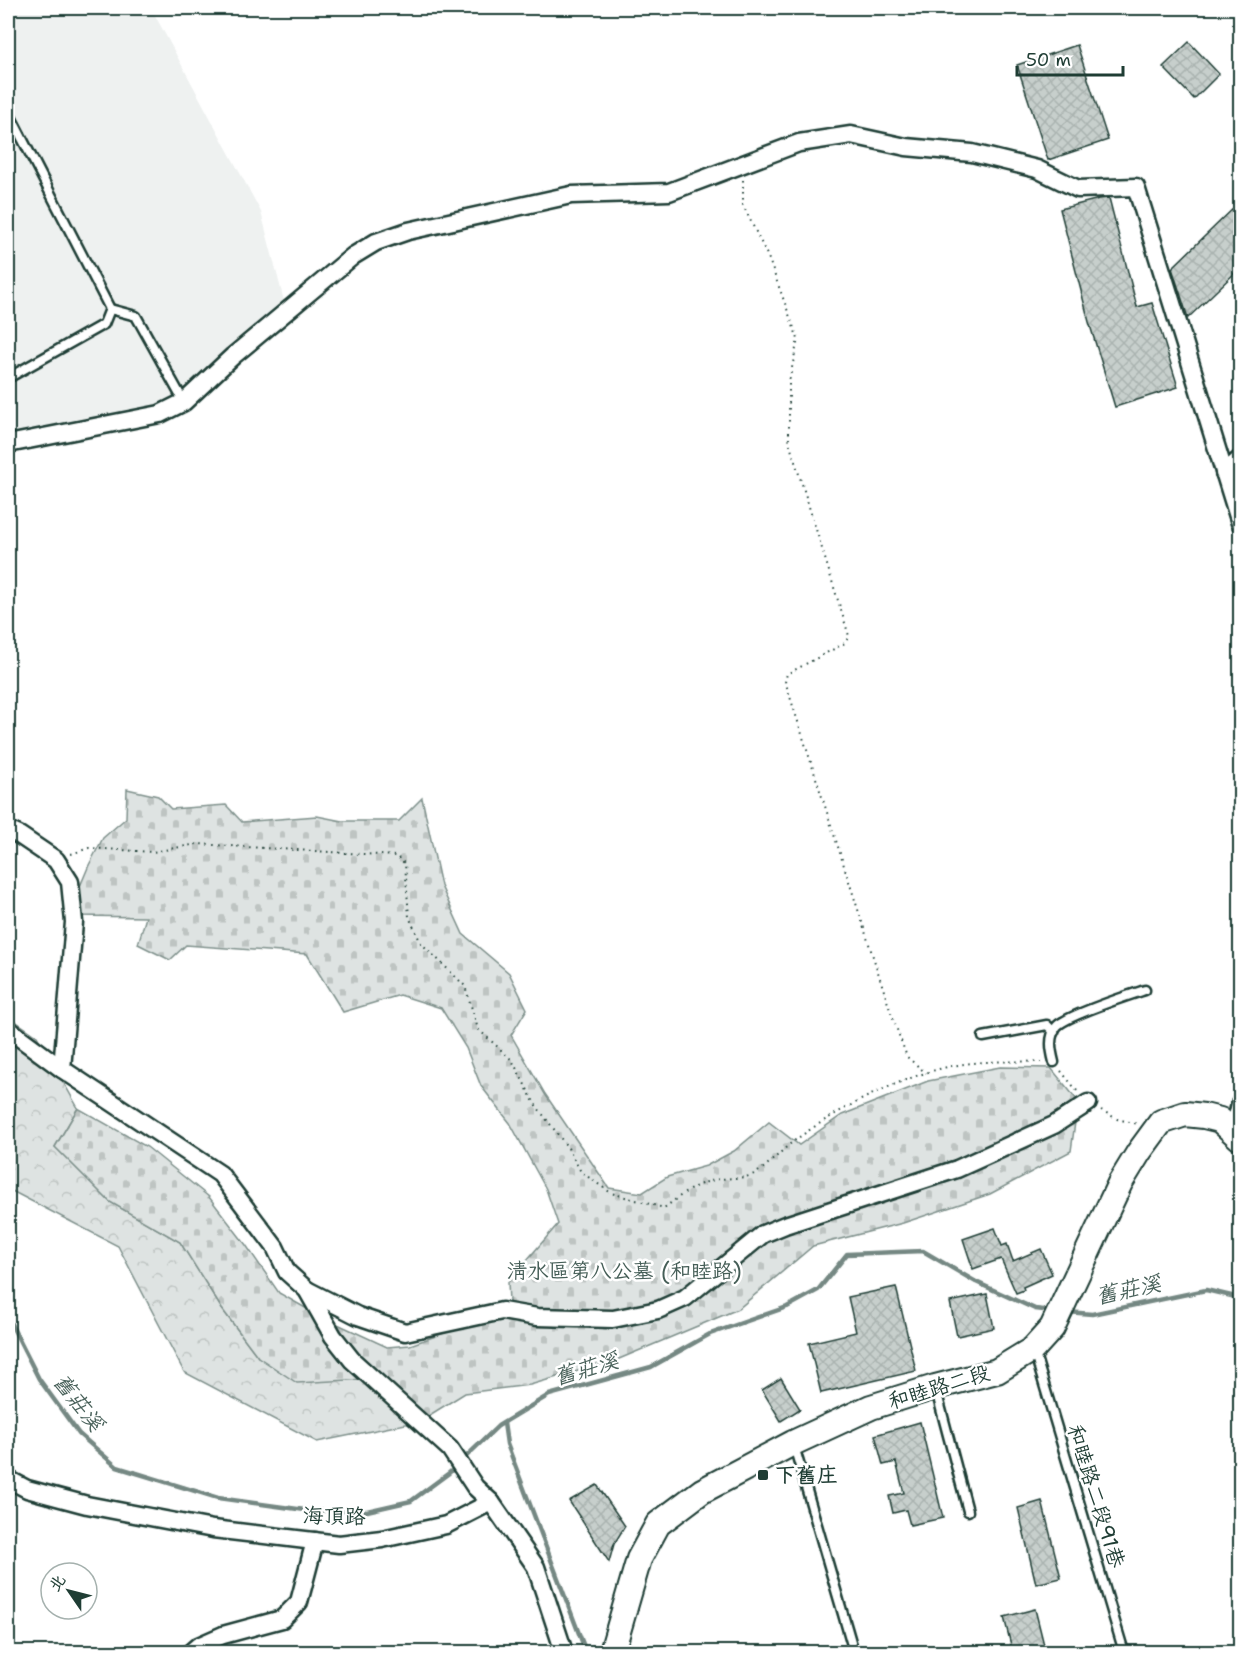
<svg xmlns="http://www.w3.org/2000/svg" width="1248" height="1660" font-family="'Shantell Sans','LXGW WenKai TC',sans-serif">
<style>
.built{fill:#eef1f0}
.forest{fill:url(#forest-crowns);stroke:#7e908b;stroke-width:1.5}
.cemetery{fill:url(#cemetery-stones);stroke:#7e908b;stroke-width:1.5}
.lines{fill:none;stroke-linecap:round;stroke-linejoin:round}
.stream{stroke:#758883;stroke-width:4.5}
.building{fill:url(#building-cross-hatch);stroke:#1f3d34;stroke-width:1.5}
.lane-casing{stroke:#1f3d34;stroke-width:13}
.street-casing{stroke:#1f3d34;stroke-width:21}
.secondary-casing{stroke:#1f3d34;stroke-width:28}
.path{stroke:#1f3d34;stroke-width:2;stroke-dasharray:1.5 4.5;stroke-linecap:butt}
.lane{stroke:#fff;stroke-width:8}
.street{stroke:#fff;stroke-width:16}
.secondary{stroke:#fff;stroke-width:24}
.poi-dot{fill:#1f3d34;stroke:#fff;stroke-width:2}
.labels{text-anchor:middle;stroke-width:5;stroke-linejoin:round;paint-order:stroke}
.park-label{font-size:21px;fill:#455e57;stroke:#fff}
.street-label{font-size:21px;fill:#1f3d34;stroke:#fff}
.poi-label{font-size:21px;font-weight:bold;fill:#1f3d34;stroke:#fff;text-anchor:start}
.water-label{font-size:22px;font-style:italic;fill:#4a625b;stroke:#fff}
</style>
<defs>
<pattern id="forest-crowns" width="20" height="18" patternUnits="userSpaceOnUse" patternTransform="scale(1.5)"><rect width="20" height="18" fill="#dee3e2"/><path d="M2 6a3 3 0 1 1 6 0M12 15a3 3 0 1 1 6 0" fill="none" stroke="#bec4c2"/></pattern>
<pattern id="cemetery-stones" width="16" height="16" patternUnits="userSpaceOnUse" patternTransform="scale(1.5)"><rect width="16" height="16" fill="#dee3e2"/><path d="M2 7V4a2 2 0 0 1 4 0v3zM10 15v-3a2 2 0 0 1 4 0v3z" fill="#bec4c2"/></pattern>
<pattern id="building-cross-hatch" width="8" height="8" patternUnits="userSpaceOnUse" patternTransform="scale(1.5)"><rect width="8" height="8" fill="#c7cfcc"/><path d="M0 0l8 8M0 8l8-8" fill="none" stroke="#aab3b0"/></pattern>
</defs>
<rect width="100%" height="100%" fill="#fff"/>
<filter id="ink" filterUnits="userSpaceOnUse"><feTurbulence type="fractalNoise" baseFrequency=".0167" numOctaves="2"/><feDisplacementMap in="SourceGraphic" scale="12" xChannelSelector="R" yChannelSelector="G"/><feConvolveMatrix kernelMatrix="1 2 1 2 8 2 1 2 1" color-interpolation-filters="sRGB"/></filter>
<g filter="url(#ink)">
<path class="built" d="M 8,8 L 151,8 L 261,212 L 284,301 L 171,410 L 8,433 Z"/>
<path class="forest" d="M 8,1016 L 37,1036 L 78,1108 L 55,1147 L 110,1202 L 180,1242 L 222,1309 L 258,1357 L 366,1379 L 420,1421 L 317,1442 L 184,1372 L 118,1246 L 8,1189 Z"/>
<path class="cemetery" d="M 127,789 L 158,796 L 171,809 L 226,805 L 242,822 L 317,816 L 342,821 L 399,821 L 422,798 L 441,886 L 463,934 L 509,973 L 527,1009 L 511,1035 L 545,1094 L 609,1188 L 642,1193 L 667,1177 L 706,1166 L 734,1151 L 769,1122 L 799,1145 L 842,1115 L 928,1081 L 1000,1067 L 1051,1068 L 1078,1101 L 1071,1151 L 990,1194 L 903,1223 L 813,1246 L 738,1309 L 619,1359 L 530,1385 L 465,1393 L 420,1421 L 366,1379 L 297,1383 L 258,1357 L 222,1309 L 180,1242 L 110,1202 L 55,1147 L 78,1108 L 147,1147 L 209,1197 L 246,1245 L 279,1293 L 316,1314 L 387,1347 L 410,1345 L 470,1324 L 500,1318 L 509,1302 L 508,1282 L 558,1224 L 546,1189 L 510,1123 L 481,1086 L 466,1048 L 441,1008 L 400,995 L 343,1012 L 307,954 L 186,945 L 170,960 L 138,944 L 146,917 L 78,916 L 73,903 L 89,865 L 103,838 L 126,818 Z"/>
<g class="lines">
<g class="stream">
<path d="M 1067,1312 L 1092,1314 L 1206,1290 L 1240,1298"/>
<path d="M 8,1318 L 39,1379 L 79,1434 L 117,1467 L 218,1498 L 305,1510 L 367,1511 L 411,1501 L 449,1473 L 498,1426 L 549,1395 L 651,1367 L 710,1334 L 787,1307 L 818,1290 L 847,1254 L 923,1251 L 976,1282 L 1035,1309 L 1053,1311"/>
<path d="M 504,1423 L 507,1444 L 586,1652"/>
</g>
</g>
<g class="building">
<path d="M 1189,42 L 1219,74 L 1194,99 L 1163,67 Z"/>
<path d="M 1077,45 L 1108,140 L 1048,160 L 1017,65 Z"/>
<path d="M 1109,198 L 1137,307 L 1152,303 L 1178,387 L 1115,407 L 1089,322 L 1060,209 L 1099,199 Z"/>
<path d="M 1240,202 L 1240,268 L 1188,318 L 1172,268 Z"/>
<path d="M 995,1228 L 1002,1246 L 1007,1244 L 1013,1261 L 1041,1249 L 1052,1274 L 1023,1287 L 1024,1290 L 1016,1293 L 1001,1259 L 973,1269 L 963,1239 Z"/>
<path d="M 896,1287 L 916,1371 L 821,1393 L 809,1343 L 856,1332 L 848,1297 Z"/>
<path d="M 987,1294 L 994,1328 L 957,1336 L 950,1302 Z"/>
<path d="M 781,1378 L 800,1409 L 781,1421 L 762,1390 Z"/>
<path d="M 920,1422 L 943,1518 L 910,1525 L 906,1510 L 893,1513 L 889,1496 L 904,1493 L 896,1462 L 883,1465 L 875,1435 Z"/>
<path d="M 597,1485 L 625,1526 L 614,1544 L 609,1562 L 569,1501 Z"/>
<path d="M 1042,1501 L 1061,1578 L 1036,1584 L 1018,1508 Z"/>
<path d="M 1035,1609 L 1046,1653 L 1013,1653 L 1004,1617 Z"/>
</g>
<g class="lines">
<defs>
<g id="lane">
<path d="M 8,111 L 110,309"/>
<path d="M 8,378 L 104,324 L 110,309 L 136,316 L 184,402"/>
<path d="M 983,1037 L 1047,1025 L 1054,1032"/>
<path d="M 1054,1062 C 1051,1050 1048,1037 1057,1026 C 1068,1015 1127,996 1145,990"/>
<path d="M 1034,1351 L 1124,1652"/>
<path d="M 936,1390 L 968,1511"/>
<path d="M 794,1446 L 854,1652"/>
</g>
<g id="street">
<path d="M 8,444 L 160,414 L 184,402 L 233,356 L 353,256 L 376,242 L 408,231 L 571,195 L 669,192 L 799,143 L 851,135 L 906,147 L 972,153 L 1037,169 L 1078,189 L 1136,187 L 1240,523"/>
<path d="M 1224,473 L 1240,459"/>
<path d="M 8,830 L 19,835 L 56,860 L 70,882 L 74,922 L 62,1069"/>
<path d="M 8,1029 L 62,1069 L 220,1174 L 275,1247 L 287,1272 L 307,1290 L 333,1336 L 352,1360 L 450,1449 L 475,1487 L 491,1502"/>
<path d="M 1234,1130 L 1240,1104"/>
<path d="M 307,1290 L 358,1316 L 405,1332 L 502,1311 L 537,1317 L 613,1319 L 658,1310 L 685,1298 L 763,1234 L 785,1225 L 957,1169 L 1054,1125 L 1088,1103"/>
<path d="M 8,1479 L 27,1489 L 87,1505 L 213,1529 L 339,1544 L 382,1539 L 446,1525 L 491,1502 L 536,1567 L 564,1652"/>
<path d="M 191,1652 L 198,1646 L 223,1635 L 282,1619 L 299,1602 L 315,1541"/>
</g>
<path id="secondary" d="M 612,1652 L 639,1559 L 658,1524 L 702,1491 L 793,1443 L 871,1407 L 935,1387 L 997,1371 L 1033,1349 L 1052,1328 L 1120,1183 L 1139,1152 L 1161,1122 L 1185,1114 L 1204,1116 L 1220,1120 L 1240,1138"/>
</defs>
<use href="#lane" class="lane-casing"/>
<use href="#street" class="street-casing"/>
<use href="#secondary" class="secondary-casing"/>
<g class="path">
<path d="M 743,180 L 743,205 L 768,257 L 798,339 L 789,382 L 789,442 L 849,636 L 845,643 L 787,674 L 785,681 L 892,1016 L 907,1057 L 926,1073"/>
<path d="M 71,854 L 89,848 L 153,852 L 197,844 L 396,856 L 405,864 L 409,917 L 421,943 L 465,986 L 478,1029 L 512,1060 L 535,1104 L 568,1148 L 581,1172 L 611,1193 L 664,1208 C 680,1196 696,1183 715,1180 C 729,1177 744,1180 756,1173 C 771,1164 783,1148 798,1138 C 841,1107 911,1071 964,1064 C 989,1061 1015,1061 1041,1062"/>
<path d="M 1061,1071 L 1078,1092"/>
<path d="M 1101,1110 L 1117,1119 L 1138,1124"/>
</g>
<use href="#lane" class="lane"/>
<use href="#street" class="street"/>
<use href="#secondary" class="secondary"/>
</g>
</g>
<rect class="poi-dot" x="757" y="1469" width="12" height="12" rx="3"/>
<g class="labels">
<g class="park-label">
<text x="624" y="1278">清水區第八公墓 (和睦路)</text>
</g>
<g class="street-label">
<text transform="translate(939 1387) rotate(-17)" y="7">和睦路二段</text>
<text transform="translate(1096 1496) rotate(73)" y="7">和睦路二段91巷</text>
<text transform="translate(334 1516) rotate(1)" y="7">海頂路</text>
</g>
<g class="poi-label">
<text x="775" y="1482">下舊庄</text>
</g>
<g class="water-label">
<text transform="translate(1128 1289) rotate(-12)" y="8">舊莊溪</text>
<text transform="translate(586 1368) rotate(-16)" y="8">舊莊溪</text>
<text transform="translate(79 1402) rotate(52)" y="8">舊莊溪</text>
</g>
</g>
<rect width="1248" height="1660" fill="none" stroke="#fff" stroke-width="30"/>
<rect x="15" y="15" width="1218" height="1630" fill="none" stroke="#1f3d34" stroke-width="2" filter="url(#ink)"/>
<g transform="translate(69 1591) rotate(305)"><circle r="28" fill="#ffffff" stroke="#a5b1ae" stroke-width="1.5"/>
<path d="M0-4.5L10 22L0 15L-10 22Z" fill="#1f3d34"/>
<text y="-9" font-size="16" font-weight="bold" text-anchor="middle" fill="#1f3d34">北</text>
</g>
<path d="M1017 66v9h106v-9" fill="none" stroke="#1f3d34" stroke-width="3"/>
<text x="1026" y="66" font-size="18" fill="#1f3d34" stroke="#ffffff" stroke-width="4.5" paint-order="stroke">50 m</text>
</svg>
